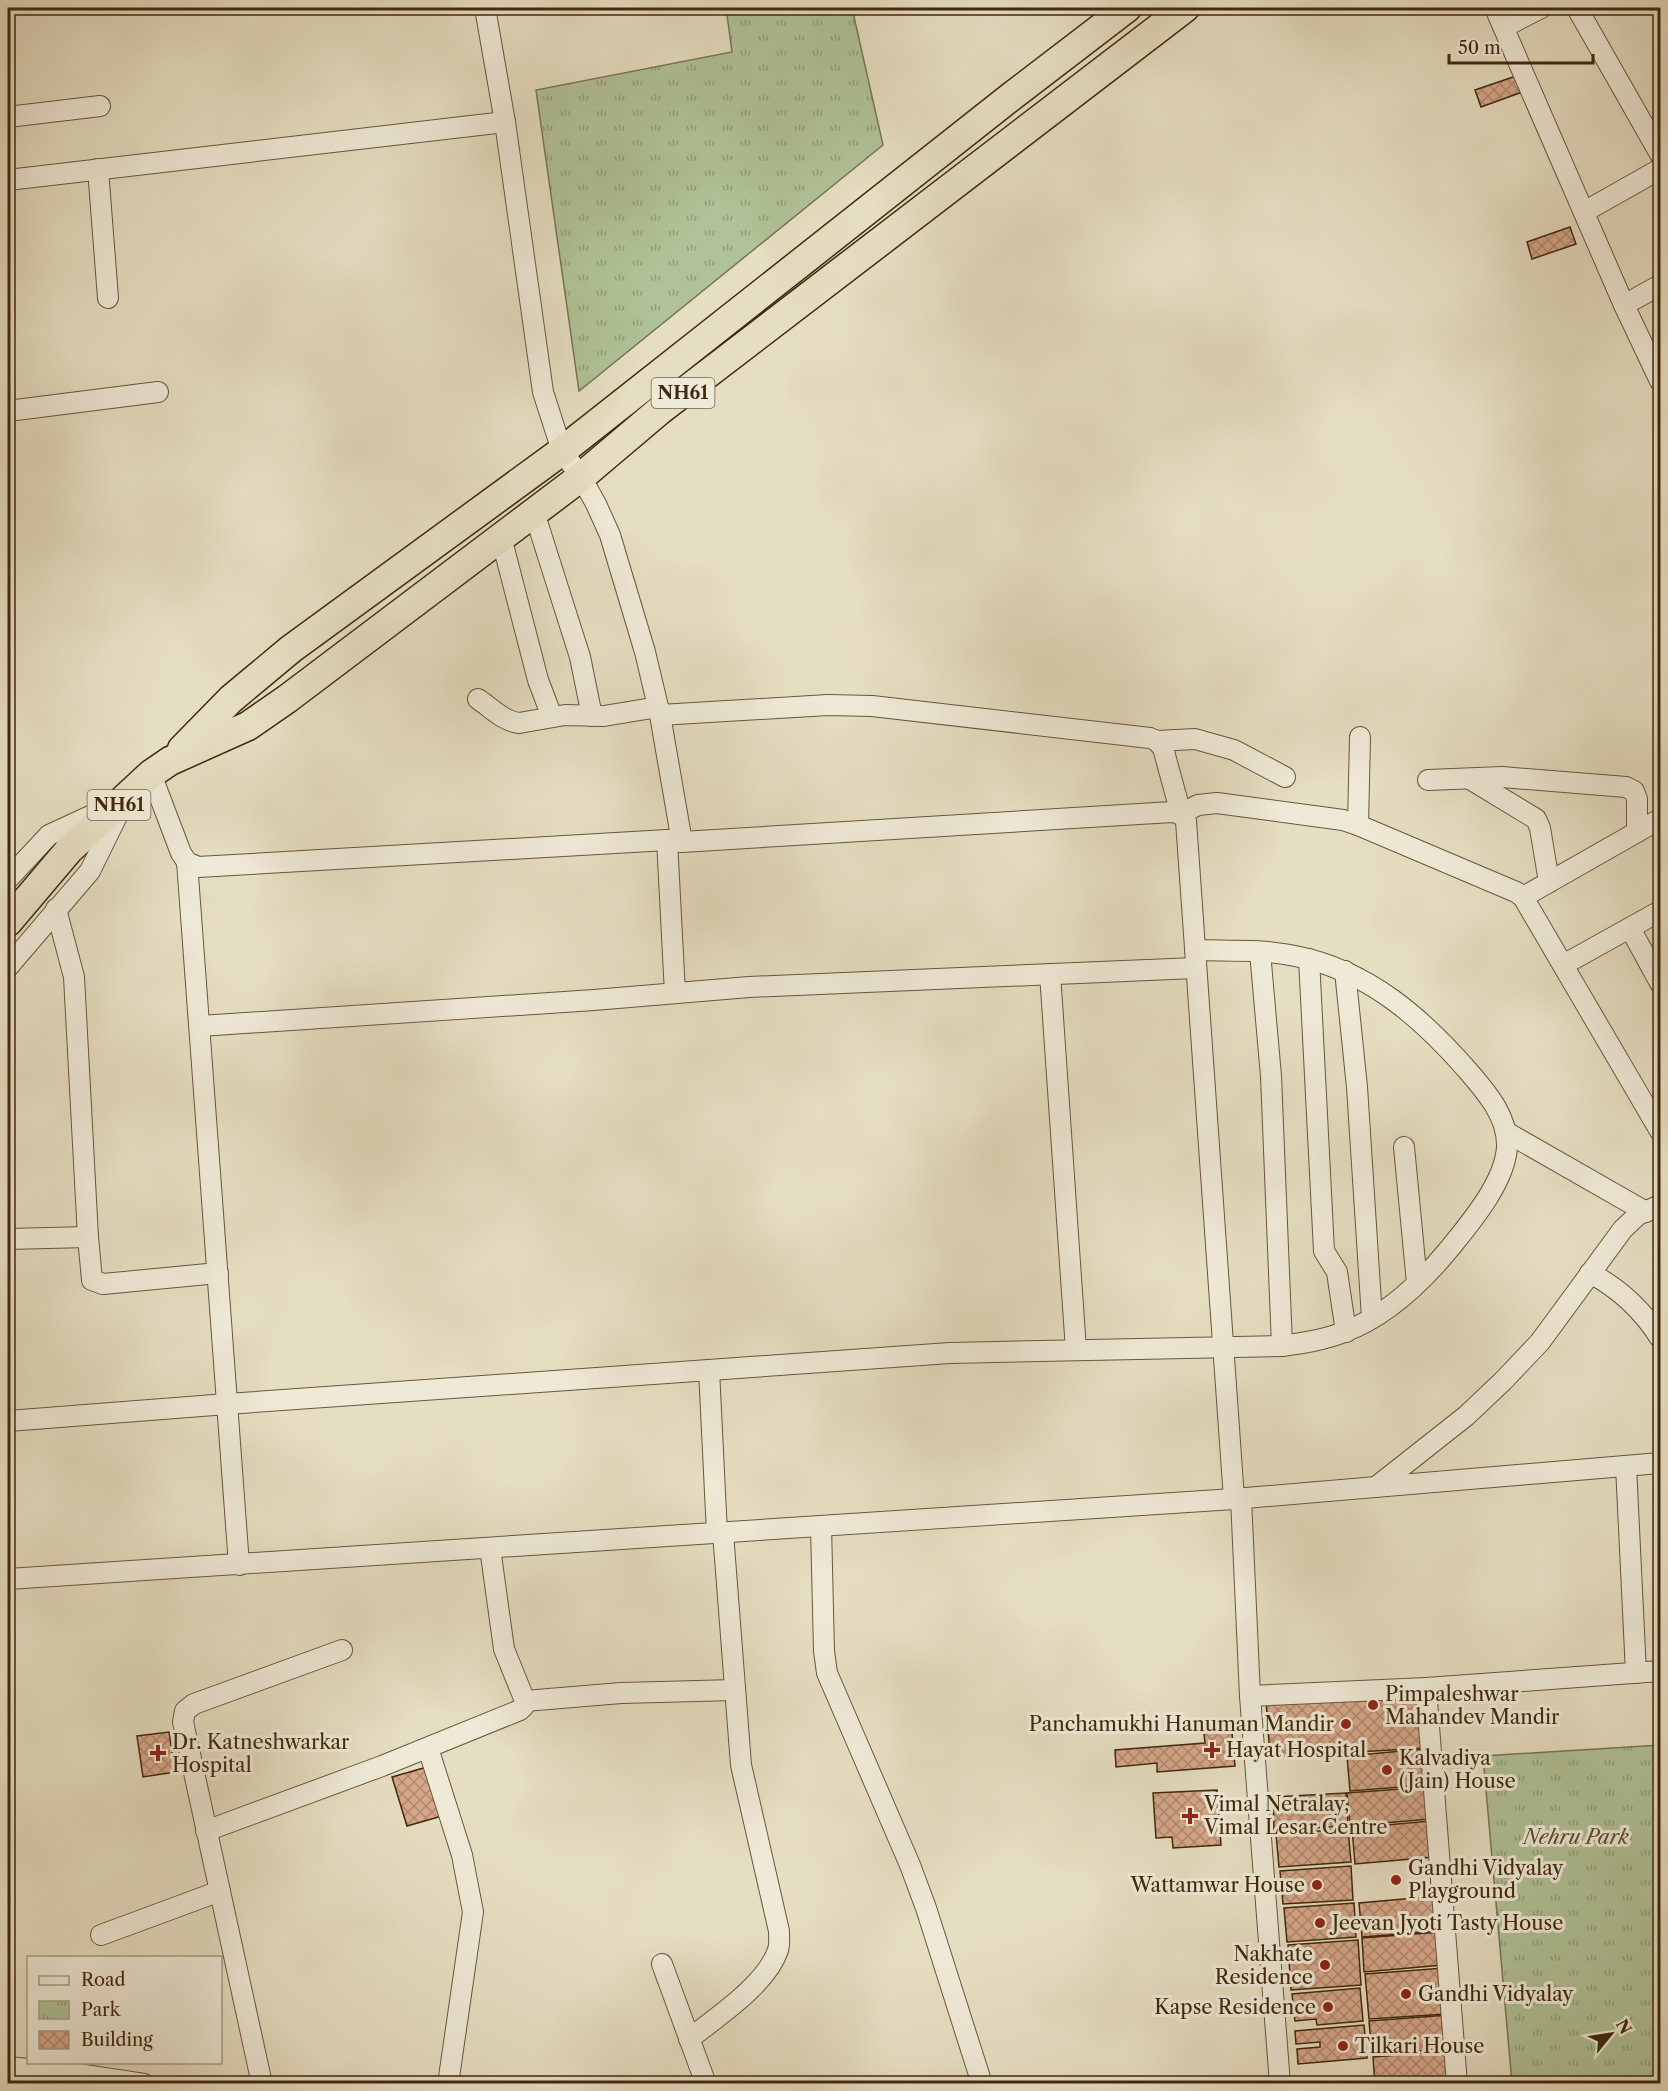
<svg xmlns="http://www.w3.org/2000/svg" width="1668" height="2091" font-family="'Libre Caslon Text',serif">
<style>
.park{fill:url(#park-tufts);stroke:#787652;stroke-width:1.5}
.building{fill:url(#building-cross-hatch);stroke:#40290d;stroke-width:1.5}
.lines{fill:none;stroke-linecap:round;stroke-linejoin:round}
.minor-casing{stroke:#6a563a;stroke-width:22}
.highway-casing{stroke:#40290d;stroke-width:31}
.minor{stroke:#efead7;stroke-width:20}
.highway{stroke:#e6dec2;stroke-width:28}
.poi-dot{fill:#8f2418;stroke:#efead7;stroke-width:2}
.labels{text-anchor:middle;stroke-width:6;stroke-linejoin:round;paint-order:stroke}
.shield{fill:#efead7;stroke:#74634a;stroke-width:1.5}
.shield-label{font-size:18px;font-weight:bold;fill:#40290d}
.poi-label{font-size:20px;fill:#40290d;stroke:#efead7;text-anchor:start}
.park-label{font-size:20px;font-style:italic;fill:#5c4f30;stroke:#efead7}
</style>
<defs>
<pattern id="park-tufts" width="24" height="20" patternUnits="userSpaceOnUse" patternTransform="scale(1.5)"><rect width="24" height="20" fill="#b0c297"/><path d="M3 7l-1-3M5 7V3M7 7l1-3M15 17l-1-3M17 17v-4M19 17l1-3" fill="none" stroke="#919e7a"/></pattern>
<pattern id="building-cross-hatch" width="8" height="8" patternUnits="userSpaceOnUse" patternTransform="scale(1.5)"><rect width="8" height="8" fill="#d7a88a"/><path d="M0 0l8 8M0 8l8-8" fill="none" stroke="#b0896f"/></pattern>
</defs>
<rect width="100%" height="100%" fill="#e6dec2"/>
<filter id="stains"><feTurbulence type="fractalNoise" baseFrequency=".00333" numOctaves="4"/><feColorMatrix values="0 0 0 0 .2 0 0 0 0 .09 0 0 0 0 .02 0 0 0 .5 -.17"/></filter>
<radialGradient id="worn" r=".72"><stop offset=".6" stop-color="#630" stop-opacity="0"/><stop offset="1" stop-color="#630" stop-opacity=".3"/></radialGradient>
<g class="park">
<path d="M 788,8 L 852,8 L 883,145 L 579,391 L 536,90 L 732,52 L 727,15 Z"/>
<path d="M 1660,1745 L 1660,2083 L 1512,2083 L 1483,1756 Z"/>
</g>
<g class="building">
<path d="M 1519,75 L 1525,91 L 1481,107 L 1475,90 Z"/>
<path d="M 1570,227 L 1576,244 L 1532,259 L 1527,242 Z"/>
<path d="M 1422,1690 L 1426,1748 L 1270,1757 L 1266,1700 Z"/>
<path d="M 1231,1722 L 1235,1766 L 1157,1772 L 1157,1763 L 1116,1767 L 1115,1750 L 1205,1743 L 1203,1724 Z"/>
<path d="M 169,1732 L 175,1772 L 143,1777 L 137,1736 Z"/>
<path d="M 1424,1749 L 1428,1785 L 1350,1791 L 1347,1756 Z"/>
<path d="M 427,1767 L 442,1816 L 407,1826 L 392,1777 Z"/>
<path d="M 1428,1787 L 1430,1819 L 1350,1826 L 1347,1793 Z"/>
<path d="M 1217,1790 L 1221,1845 L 1173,1848 L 1172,1837 L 1156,1838 L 1153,1793 Z"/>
<path d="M 1346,1793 L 1348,1826 L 1274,1830 L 1273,1797 Z"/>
<path d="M 1431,1821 L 1434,1857 L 1355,1864 L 1352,1828 Z"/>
<path d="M 1348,1829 L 1351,1862 L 1279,1867 L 1276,1834 Z"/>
<path d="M 1351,1866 L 1353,1900 L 1283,1904 L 1280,1871 Z"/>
<path d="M 1437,1896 L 1439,1931 L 1362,1937 L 1359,1903 Z"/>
<path d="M 1354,1903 L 1356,1937 L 1287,1942 L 1284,1908 Z"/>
<path d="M 1440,1932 L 1443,1965 L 1364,1972 L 1362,1938 Z"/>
<path d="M 1358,1940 L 1361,1985 L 1291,1990 L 1288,1945 Z"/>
<path d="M 1444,1968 L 1447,2014 L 1369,2019 L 1365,1974 Z"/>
<path d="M 1360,1988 L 1363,2021 L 1317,2025 L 1316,2019 L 1295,2021 L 1292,1994 Z"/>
<path d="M 1448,2015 L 1451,2049 L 1372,2054 L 1369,2021 Z"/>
<path d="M 1364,2025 L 1367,2058 L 1298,2064 L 1297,2049 L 1320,2047 L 1320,2042 L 1296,2044 L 1295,2031 Z"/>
<path d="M 1451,2051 L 1454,2084 L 1375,2084 L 1373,2057 Z"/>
</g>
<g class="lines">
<defs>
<g id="minor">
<path d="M 485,8 L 505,122 L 543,392 L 562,451 L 581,477 L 596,504 L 610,535 L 645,652 L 660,715 L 682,842"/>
<path d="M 1495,8 L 1624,305 L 1660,381"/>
<path d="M 1577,8 L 1660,154"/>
<path d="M 1504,27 L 1541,8"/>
<path d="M 8,117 L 100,106"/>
<path d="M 98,169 L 108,298"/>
<path d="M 8,180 L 505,122"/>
<path d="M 1584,212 L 1660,169"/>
<path d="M 1624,305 L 1660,285"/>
<path d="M 8,411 L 158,392"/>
<path d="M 534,512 L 580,657 L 592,716"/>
<path d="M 501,537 L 538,680 L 552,717"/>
<path d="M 478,699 C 490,707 503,721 519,723 L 565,715 L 604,716 L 658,707"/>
<path d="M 660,715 L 828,705 L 872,706 L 1150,738 L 1157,741 L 1163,748 L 1181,814 L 1198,805 L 1217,803 L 1343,820 L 1358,825 L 1516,892 L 1523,897 L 1660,1131"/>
<path d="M 1157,741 L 1195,739 L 1234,750 L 1285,777"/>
<path d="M 151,774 L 181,853 L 187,862 L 198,867 L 667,840 L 682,842 L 1172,812 L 1181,814 L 1186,821 L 1234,1499"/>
<path d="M 1470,779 L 1536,819 L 1540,828 L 1549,882"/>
<path d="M 1428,780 L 1502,777 L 1626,787 L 1634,791 L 1637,799 L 1637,832"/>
<path d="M 1358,825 L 1360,737"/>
<path d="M 667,840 L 675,993"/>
<path d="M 187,862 L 239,1565"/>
<path d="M 8,879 L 49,835 L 103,810"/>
<path d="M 1523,897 L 1660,819"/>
<path d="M 56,909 L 74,977 L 88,1237 L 92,1280 L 103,1284 L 218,1273"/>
<path d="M 1630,928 L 1660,983"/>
<path d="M 1260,952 L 1271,1076 L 1282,1346"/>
<path d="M 1309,959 L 1324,1251 L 1337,1272 L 1346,1332"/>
<path d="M 1563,965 L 1660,911"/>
<path d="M 8,967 L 90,871 L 120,810"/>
<path d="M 1345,971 L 1357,1087 L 1372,1318"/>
<path d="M 1050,974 L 1076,1350"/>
<path d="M 200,1026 L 594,1000 L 749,987 L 1195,968"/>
<path d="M 1506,1132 L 1646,1212"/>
<path d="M 1404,1147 L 1417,1283"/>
<path d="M 8,1239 L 88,1237"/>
<path d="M 1590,1273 C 1620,1289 1642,1309 1660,1338"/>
<path d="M 709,1370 L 717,1533"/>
<path d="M 8,1421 L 227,1404 L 950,1353 L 1282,1346 C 1303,1343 1324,1340 1344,1332 C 1385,1317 1422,1282 1450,1248 C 1471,1222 1505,1182 1507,1147 C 1508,1117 1487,1093 1469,1072 C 1422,1018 1368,970 1295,956 C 1263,949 1228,951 1195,950"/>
<path d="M 1626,1466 L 1636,1673"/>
<path d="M 1376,1487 L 1466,1416 L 1503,1381 L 1540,1342 L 1623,1229 L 1638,1215 L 1660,1205"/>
<path d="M 1241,1498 L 1250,1696 L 1280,2084"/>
<path d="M 821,1526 L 824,1651 L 827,1673 L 910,1865 L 926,1908 L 982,2084"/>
<path d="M 8,1579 L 1234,1499 L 1660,1463"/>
<path d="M 1426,1688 L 1457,2084"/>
<path d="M 1250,1696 L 1426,1688 L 1660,1671"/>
<path d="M 525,1701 L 621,1693 L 735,1690"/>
<path d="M 428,1748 L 462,1855 L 473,1912 L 448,2084"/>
<path d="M 206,1831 L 382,1766 L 520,1710 L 524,1706 L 525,1701 L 504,1649 L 490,1548"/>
<path d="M 101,1935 L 220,1891"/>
<path d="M 662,1964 L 706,2084"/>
<path d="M 689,2039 C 717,2017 767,1984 778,1950 C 780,1944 779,1937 779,1931 L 741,1765 L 723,1533"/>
<path d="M 8,2067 L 78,2074 L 144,2084"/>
<path d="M 262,2084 L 183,1722 L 185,1711 L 194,1704 L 342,1650"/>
</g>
<g id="highway">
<path d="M 182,749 L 231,699 L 291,649 L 562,451 L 1012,96 L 1127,8"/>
<path d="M 8,922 L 69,850 L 151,774 L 170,761 L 248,726 L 287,699 L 581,477 L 659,411 L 1185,8"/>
</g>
</defs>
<use href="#minor" class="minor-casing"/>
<use href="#highway" class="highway-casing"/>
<use href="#minor" class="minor"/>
<use href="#highway" class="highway"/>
</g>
<g class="poi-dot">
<circle cx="1373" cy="1705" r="6"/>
<circle cx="1346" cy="1724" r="6"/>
<path d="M1209 1741h6v6h6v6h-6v6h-6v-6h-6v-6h6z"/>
<path d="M155 1744h6v6h6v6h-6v6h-6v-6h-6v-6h6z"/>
<circle cx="1387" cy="1770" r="6"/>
<path d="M1187 1807h6v6h6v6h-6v6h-6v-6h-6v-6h6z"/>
<circle cx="1396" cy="1880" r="6"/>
<circle cx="1317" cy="1885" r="6"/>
<circle cx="1320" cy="1923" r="6"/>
<circle cx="1325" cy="1965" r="6"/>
<circle cx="1406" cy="1994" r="6"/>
<circle cx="1328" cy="2007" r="6"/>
<circle cx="1343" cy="2046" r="6"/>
</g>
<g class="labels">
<g class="shield">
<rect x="651.5" y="378" width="63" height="30" rx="4.5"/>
<rect x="87.5" y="790" width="63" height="30" rx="4.5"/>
</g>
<g class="shield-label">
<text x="683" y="399">NH61</text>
<text x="119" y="811">NH61</text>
</g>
<g class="poi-label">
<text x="1385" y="1701">Pimpaleshwar<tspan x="1385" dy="23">Mahandev Mandir</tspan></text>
<text x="1334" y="1731" text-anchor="end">Panchamukhi Hanuman Mandir</text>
<text x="172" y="1749">Dr. Katneshwarkar<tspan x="172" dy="23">Hospital</tspan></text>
<text x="1226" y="1757">Hayat Hospital</text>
<text x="1399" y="1765">Kalvadiya<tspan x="1399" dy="23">(Jain) House</tspan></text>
<text x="1204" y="1811">Vimal Netralay,<tspan x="1204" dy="23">Vimal Lesar Centre</tspan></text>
<text x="1408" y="1875">Gandhi Vidyalay<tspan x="1408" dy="23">Playground</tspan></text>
<text x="1305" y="1892" text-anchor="end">Wattamwar House</text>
<text x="1332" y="1930">Jeevan Jyoti Tasty House</text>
<text x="1313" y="1961" text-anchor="end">Nakhate<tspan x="1313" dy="23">Residence</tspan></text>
<text x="1418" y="2001">Gandhi Vidyalay</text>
<text x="1316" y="2014" text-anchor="end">Kapse Residence</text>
<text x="1355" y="2053">Tilkari House</text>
</g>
<g class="park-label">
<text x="1576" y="1844">Nehru Park</text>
</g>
</g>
<rect width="1668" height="2091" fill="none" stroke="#e6dec2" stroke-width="30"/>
<rect x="9" y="9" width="1650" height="2073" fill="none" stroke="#40290d" stroke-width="3"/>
<rect x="15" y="15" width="1638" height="2061" fill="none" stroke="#40290d" stroke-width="1.5"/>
<rect x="27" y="1956" width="195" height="108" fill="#efead7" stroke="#a99d86" stroke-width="1.5"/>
<rect x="39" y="1976" width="30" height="9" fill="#efead7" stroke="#a99d86" stroke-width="1.5"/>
<text x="81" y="1986" font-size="18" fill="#40290d">Road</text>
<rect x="39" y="2001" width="30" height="18" fill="url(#park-tufts)" stroke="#a99d86" stroke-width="1.5"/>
<text x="81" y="2016" font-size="18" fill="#40290d">Park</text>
<rect x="39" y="2031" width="30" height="18" fill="url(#building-cross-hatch)" stroke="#a99d86" stroke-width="1.5"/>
<text x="81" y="2046" font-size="18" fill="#40290d">Building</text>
<g transform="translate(1611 2034) rotate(60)" stroke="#efead7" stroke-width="4.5" paint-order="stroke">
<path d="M0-4.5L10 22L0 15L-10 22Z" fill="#40290d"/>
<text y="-9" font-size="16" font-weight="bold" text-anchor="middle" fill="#40290d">N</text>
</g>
<path d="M1449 54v9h144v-9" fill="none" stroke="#40290d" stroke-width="3"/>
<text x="1458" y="54" font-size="18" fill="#40290d" stroke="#efead7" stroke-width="4.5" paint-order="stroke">50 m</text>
<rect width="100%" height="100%" filter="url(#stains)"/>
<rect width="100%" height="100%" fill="url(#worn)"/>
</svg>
